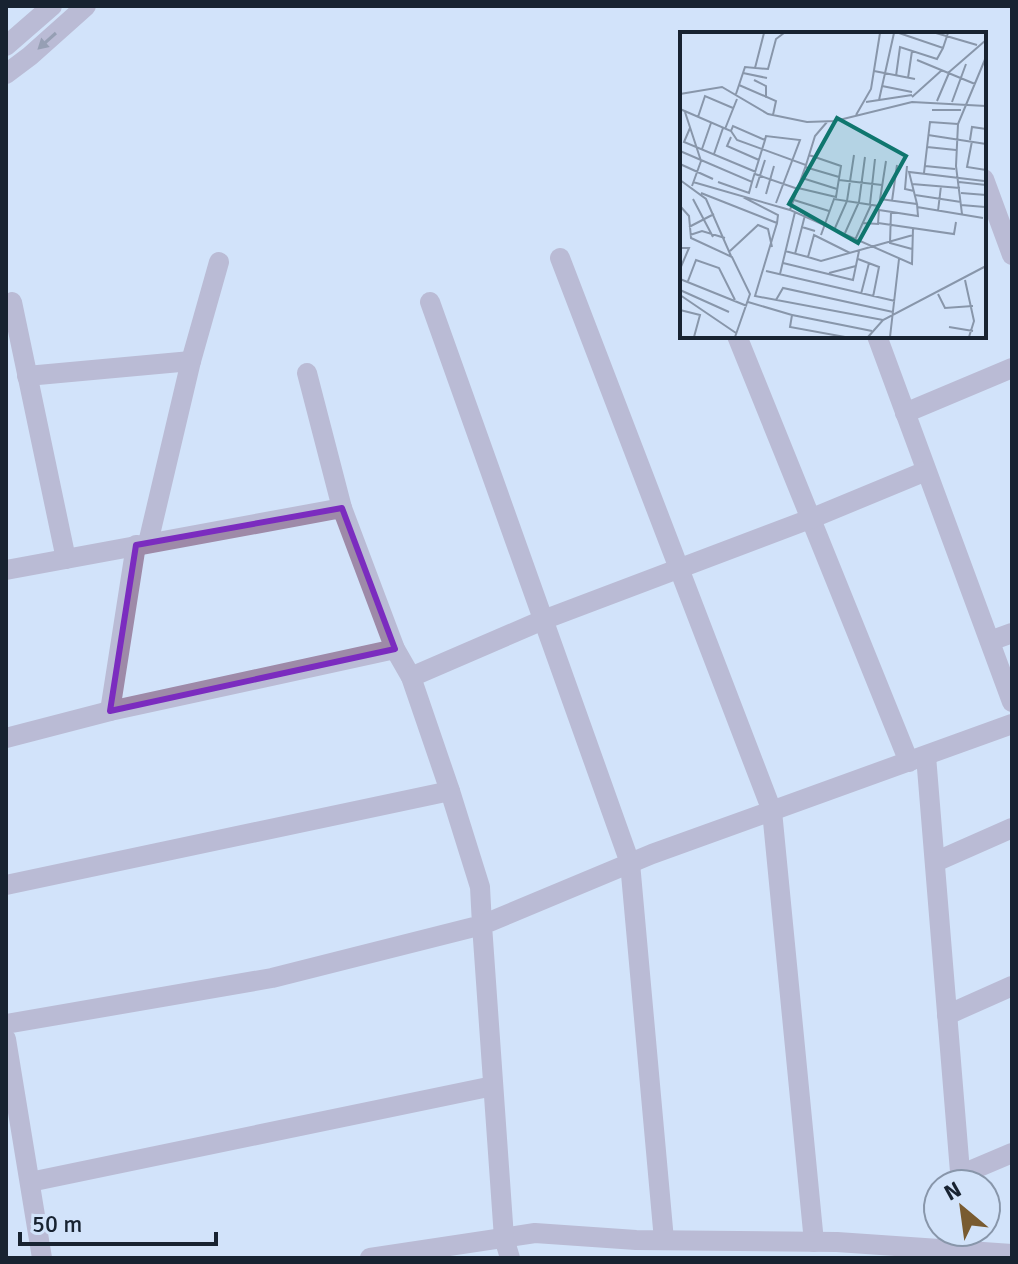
<svg xmlns="http://www.w3.org/2000/svg" width="1018" height="1264" font-family="Signika,sans-serif">
<style>
.lines{fill:none;stroke-linecap:round;stroke-linejoin:round}
.minor{stroke:#9e8aa8;stroke-width:20}
.oneway{fill:#4e4c61}
.marked{fill:none;stroke:#7b2cbf;stroke-width:6;stroke-linejoin:round}
.inset-road{fill:none;stroke:#8896aa;stroke-width:2}
.view{fill:#0f766e;fill-opacity:0.15;stroke:#0f766e;stroke-width:4}
.inset-edge{fill:none;stroke:#182331;stroke-width:4}
</style>
<rect width="100%" height="100%" fill="#d2e3fa"/>
<g class="lines">
<g class="minor">
<path d="M 6,46 L 52,6"/>
<path d="M 6,74 L 30,56 L 86,6"/>
<path d="M 984,179 L 1012,255"/>
<path d="M 560,258 L 772,811 L 814,1242"/>
<path d="M 12,302 L 66,559"/>
<path d="M 430,302 L 630,863 L 664,1240"/>
<path d="M 737,336 L 909,762"/>
<path d="M 877,336 L 1012,702"/>
<path d="M 307,373 L 342,508"/>
<path d="M 27,376 L 191,361"/>
<path d="M 905,413 L 1012,368"/>
<path d="M 148,543 L 191,361 L 219,262"/>
<path d="M 6,570 L 342,508 L 395,649 L 411,677 L 450,791 L 480,887 L 482,925 L 272,978 L 6,1024"/>
<path d="M 990,641 L 1012,633"/>
<path d="M 411,677 L 543,620 L 810,519 L 926,471"/>
<path d="M 110,711 L 136,545"/>
<path d="M 6,738 L 110,711 L 395,649"/>
<path d="M 926,756 L 961,1184"/>
<path d="M 935,862 L 1012,828"/>
<path d="M 6,885 L 450,791"/>
<path d="M 947,1015 L 1012,986"/>
<path d="M 6,1039 L 42,1258"/>
<path d="M 960,1175 L 1012,1153"/>
<path d="M 30,1182 L 493,1086"/>
<path d="M 370,1258 L 535,1233 L 636,1240 L 837,1242 L 1012,1254"/>
<path d="M 510,1258 L 504,1238 L 482,925 L 652,854 L 1012,724"/>
</g>
</g>
<defs><path id="oneway-solid" d="M-6-.8H1V-3.2L6.5 0L1 3.2V.8H-6Z" transform="scale(2)"/></defs>
<use class="oneway" href="#oneway-solid" transform="translate(47 41) rotate(138)"/>
<path d="M0 0H1018V1264H0ZM 342,508 L 395,649 L 110,711 L 136,545 Z" fill="#d2e3fa" fill-opacity=".55" fill-rule="evenodd"/>
<path class="marked" d="M 342,508 L 395,649 L 110,711 L 136,545 Z"/>
<g transform="translate(680 32)">
<rect width="306" height="306" fill="#d2e3fa"/>
<path class="inset-road" d="M 219,1 L 263,16 L 268,1M 256,1 L 297,13M 237,28 L 295,52M 75,36 L 84,1M 194,39 L 235,47M 63,41 L 87,46M 268,41 L 306,8M 216,44 L 220,15 L 257,27 L 263,16M 228,46 L 232,19M 74,48 L 86,54 L 86,66M 59,53 L 96,69 L 93,83M 202,54 L 232,60M 0,62 L 42,55 L 88,82 L 127,90 L 155,89 L 232,70 L 306,74M 56,62 L 65,35 L 88,37 L 96,7 L 104,1M 232,65 L 262,38M 199,68 L 214,1M 257,69 L 269,41M 186,70 L 232,63M 272,70 L 286,32M 0,77 L 51,99 L 57,108 L 126,133 L 110,178 L 232,232 L 233,196M 252,78 L 281,78M 5,80 L 21,129 L 12,154M 176,83 L 191,57 L 200,1M 18,85 L 25,64 L 53,76M 10,96 L 4,110 L 76,140M 45,97 L 57,67M 248,103 L 306,112M 51,105 L 47,114 L 79,128M 85,108 L 86,104 L 120,108 L 96,171M 290,108 L 292,95 L 306,97M 292,109 L 287,135 L 306,138M 247,115 L 276,118M 22,117 L 31,91M 0,119 L 72,150 L 85,108 L 53,94 L 51,99M 34,122 L 43,96M 0,132 L 33,147M 126,133 L 135,104 L 147,90M 227,134 L 225,157 L 234,159M 245,134 L 275,137M 125,135 L 159,145M 244,141 L 250,90 L 278,92M 75,142 L 118,157M 122,146 L 157,157M 0,148 L 26,167 L 51,224M 159,148 L 202,153M 13,150 L 110,178M 38,150 L 69,161 L 72,150M 279,150 L 306,153M 232,152 L 280,156M 76,156 L 85,128M 118,156 L 156,165 L 161,134 L 129,123M 21,161 L 97,191 L 98,183 L 63,165M 281,161 L 306,163M 86,162 L 94,134M 235,163 L 281,170M 13,167 L 33,205M 200,167 L 237,172 L 229,140 L 304,149M 114,168 L 149,179M 212,169 L 217,133M 190,172 L 195,127M 281,173 L 305,175M 0,174 L 9,184 L 11,206 L 52,225 L 70,262 L 55,305M 237,175 L 303,186M 199,178 L 238,184 L 237,172M 258,179 L 261,154M 211,180 L 210,211 L 232,217M 282,182 L 276,134 L 278,92 L 306,25M 125,183 L 122,195 L 135,199M 97,191 L 75,264 L 203,288M 183,191 L 198,192 L 199,177M 198,191 L 274,202 L 276,190M 9,195 L 34,182M 155,196 L 167,169 L 174,123M 165,201 L 179,170 L 185,125M 10,203 L 22,199 L 45,206M 141,203 L 154,167 L 199,174 L 206,129M 175,208 L 191,173M 0,216 L 9,216 L 0,237M 50,219 L 78,193 L 88,197 L 92,215M 105,219 L 128,225 L 134,203 L 170,221M 115,222 L 122,195M 128,225 L 141,229 L 233,203M 178,227 L 199,235 L 193,265M 103,231 L 173,248 L 179,219M 86,239 L 215,269M 149,241 L 176,234M 100,242 L 115,180M 0,247 L 67,274M 285,248 L 294,289 L 289,305M 8,249 L 16,228 L 39,236 L 55,268M 0,258 L 49,280M 181,262 L 189,231M 258,262 L 265,276 L 293,274M 0,263 L 56,301M 96,268 L 103,256 L 213,280M 68,270 L 112,283M 0,278 L 20,283 L 14,305M 269,295 L 293,299M 165,305 L 110,295 L 112,283 L 192,299M 188,305 L 203,288 L 306,234M 210,305 L 219,227"/>
<path class="view" d="M 157,86 L 226,124 L 178,211 L 109,172 Z"/>
<rect width="306" height="306" class="inset-edge"/>
</g>
<rect width="1018" height="1264" fill="none" stroke="#182331" stroke-width="16"/>
<g transform="translate(962 1208) rotate(331)"><circle r="38" fill="#d2e3fa" stroke="#8896aa" stroke-width="2"/>
<path d="M0-6L14 30L0 20L-14 30Z" fill="#795b30"/>
<text y="-12" font-size="22" font-weight="bold" text-anchor="middle" fill="#182331">N</text>
</g>
<path d="M20 1232v12h196v-12" fill="none" stroke="#182331" stroke-width="4"/>
<text x="32" y="1232" font-size="24" fill="#182331" stroke="#d2e3fa" stroke-width="6" paint-order="stroke">50 m</text>
</svg>
